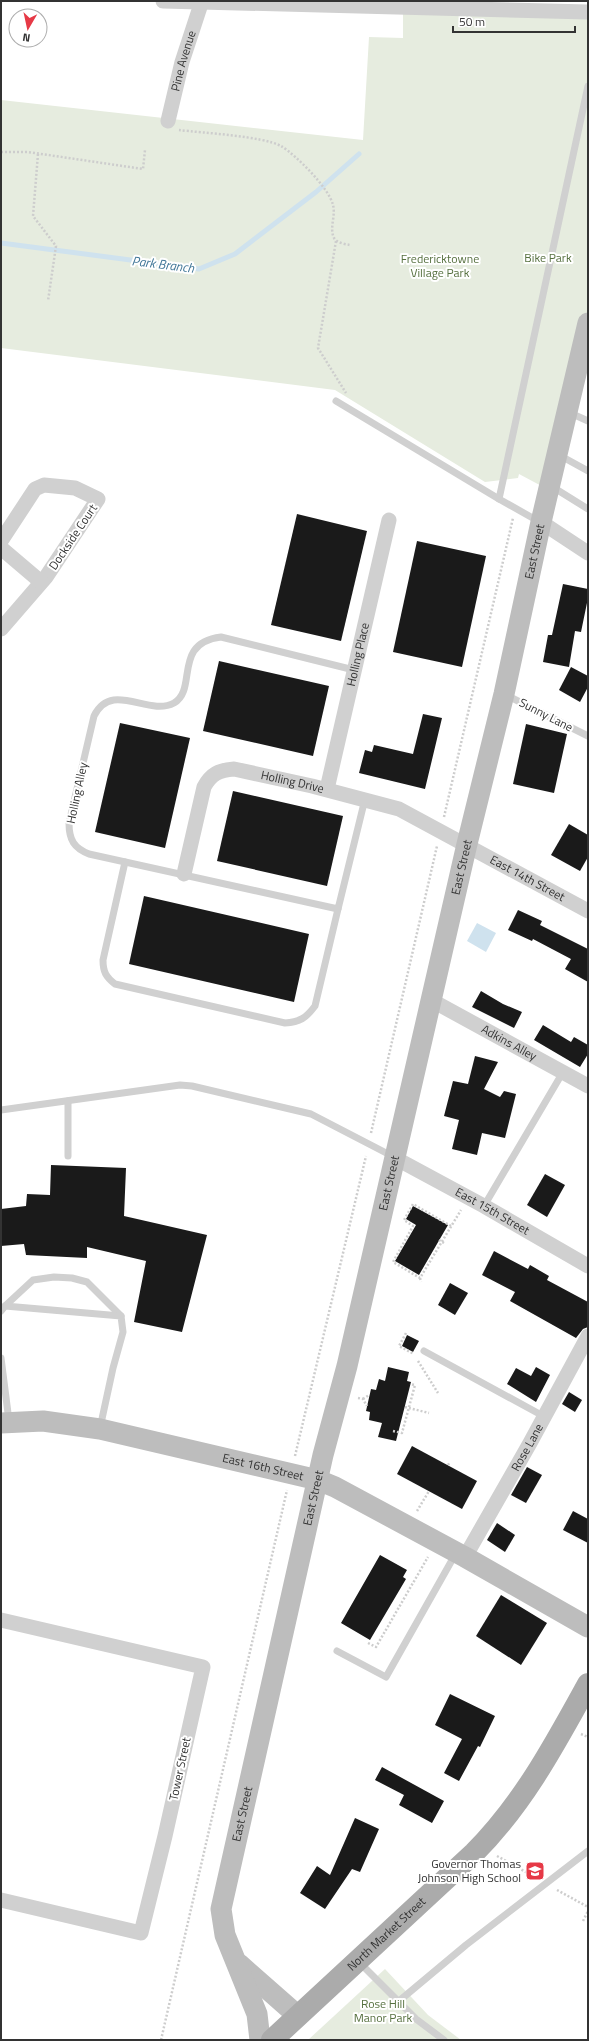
<svg xmlns="http://www.w3.org/2000/svg" width="589" height="2041" font-family="'Titillium Web',sans-serif">
<style>
.green{fill:#e6ecdf}
.water{fill:#cfe2ee}
.lines{fill:none;stroke-linecap:round;stroke-linejoin:round}
.stream{stroke:#cfe2ee;stroke-width:5}
.building{fill:#1a1a1a}
.path{stroke:#cdcdcd;stroke-width:2.5;stroke-dasharray:2 2;stroke-linecap:butt}
.lane{stroke:#d0d0d0;stroke-width:7}
.street{stroke:#d0d0d0;stroke-width:15}
.secondary{stroke:#bdbdbd;stroke-width:21}
.primary{stroke:#ababab;stroke-width:22}
.labels{text-anchor:middle;stroke-width:4;stroke-linejoin:round;paint-order:stroke}
.street-label{font-size:12px;fill:#333;stroke:#fff}
.park-label{font-size:12px;fill:#56703f;stroke:#fff}
.poi-label{font-size:12px;fill:#333;stroke:#fff;text-anchor:end}
.water-label{font-size:13px;font-style:italic;fill:#3f7597;stroke:#fff}
</style>
<rect width="100%" height="100%" fill="#fff"/>
<g class="green">
<path d="M 403,3 L 588,11 L 588,309 L 549,490 L 519,474 L 518,478 L 485,482 L 335,390 L 1,348 L 1,100 L 363,140 L 369,37 L 403,38 Z"/>
<path d="M 385,1969 L 428,2015 L 461,2040 L 308,2040 Z"/>
</g>
<path class="water" d="M 477,923 L 496,933 L 486,952 L 467,941 Z"/>
<g class="lines">
<path class="stream" d="M 1,243 L 199,269 L 235,254 L 316,192 L 359,154"/>
</g>
<g class="building">
<path d="M 297,514 L 367,531 L 341,641 L 271,625 Z"/>
<path d="M 417,541 L 486,556 L 462,667 L 393,652 Z"/>
<path d="M 563,584 L 588,589 L 588,598 L 581,632 L 575,631 L 569,667 L 543,662 L 548,635 L 552,635 Z"/>
<path d="M 219,661 L 329,686 L 313,756 L 203,731 Z"/>
<path d="M 571,667 L 588,676 L 588,687 L 580,702 L 559,690 Z"/>
<path d="M 423,714 L 442,718 L 425,789 L 359,773 L 365,750 L 372,752 L 374,745 L 413,754 Z"/>
<path d="M 120,723 L 190,738 L 165,848 L 95,832 Z"/>
<path d="M 526,724 L 567,734 L 554,793 L 513,784 Z"/>
<path d="M 233,791 L 343,816 L 327,886 L 217,861 Z"/>
<path d="M 569,824 L 588,835 L 588,857 L 580,871 L 551,855 Z"/>
<path d="M 144,896 L 309,934 L 294,1002 L 129,964 Z"/>
<path d="M 518,910 L 542,921 L 540,925 L 588,949 L 588,982 L 565,969 L 571,959 L 533,939 L 532,941 L 508,930 Z"/>
<path d="M 481,991 L 503,1004 L 522,1012 L 514,1028 L 472,1007 Z"/>
<path d="M 543,1025 L 571,1042 L 574,1037 L 588,1045 L 588,1054 L 580,1067 L 534,1040 Z"/>
<path d="M 475,1056 L 498,1062 L 484,1089 L 500,1097 L 504,1091 L 516,1094 L 505,1138 L 482,1133 L 477,1155 L 452,1149 L 459,1120 L 444,1116 L 453,1081 L 468,1084 Z"/>
<path d="M 51,1165 L 126,1168 L 124,1216 L 207,1235 L 182,1332 L 134,1322 L 146,1261 L 87,1247 L 87,1258 L 26,1255 L 24,1244 L 1,1246 L 1,1209 L 26,1206 L 27,1194 L 50,1195 Z"/>
<path d="M 545,1174 L 565,1185 L 547,1217 L 527,1205 Z"/>
<path d="M 413,1206 L 448,1225 L 419,1275 L 395,1261 L 416,1225 L 406,1219 Z"/>
<path d="M 494,1251 L 528,1269 L 530,1265 L 549,1276 L 547,1280 L 588,1302 L 588,1327 L 583,1329 L 576,1338 L 510,1301 L 515,1292 L 482,1275 Z"/>
<path d="M 450,1283 L 468,1293 L 455,1315 L 438,1305 Z"/>
<path d="M 407,1335 L 419,1341 L 413,1352 L 402,1346 Z"/>
<path d="M 388,1367 L 409,1372 L 407,1381 L 411,1382 L 396,1441 L 378,1437 L 382,1423 L 369,1420 L 370,1412 L 366,1411 L 371,1389 L 376,1390 L 379,1379 L 385,1381 Z"/>
<path d="M 536,1367 L 550,1375 L 536,1402 L 507,1384 L 516,1368 L 531,1376 Z"/>
<path d="M 569,1392 L 582,1400 L 575,1412 L 562,1404 Z"/>
<path d="M 412,1446 L 477,1481 L 462,1509 L 397,1474 Z"/>
<path d="M 527,1467 L 542,1475 L 526,1503 L 511,1495 Z"/>
<path d="M 573,1511 L 588,1519 L 588,1543 L 563,1530 Z"/>
<path d="M 497,1523 L 515,1535 L 505,1552 L 487,1540 Z"/>
<path d="M 380,1555 L 407,1570 L 403,1577 L 406,1579 L 370,1640 L 341,1623 Z"/>
<path d="M 501,1595 L 547,1623 L 521,1665 L 476,1636 Z"/>
<path d="M 450,1694 L 495,1716 L 480,1747 L 478,1746 L 459,1781 L 444,1773 L 462,1739 L 435,1725 Z"/>
<path d="M 382,1767 L 444,1801 L 432,1823 L 399,1805 L 404,1795 L 375,1780 Z"/>
<path d="M 355,1818 L 379,1829 L 360,1872 L 352,1869 L 325,1909 L 300,1893 L 317,1866 L 330,1875 Z"/>
</g>
<g class="lines">
<g class="path">
<path d="M 179,130 C 203,133 262,136 281,146 C 296,155 329,188 333,205 C 336,216 329,228 334,238 C 337,243 345,244 350,245"/>
<path d="M 1,152 L 28,152 L 143,169 L 145,150"/>
<path d="M 38,154 L 33,216 L 56,246 L 48,301"/>
<path d="M 336,241 L 318,348 L 346,393"/>
<path d="M 444,817 L 513,518"/>
<path d="M 371,1133 L 437,846"/>
<path d="M 451,1226 L 413,1204 L 404,1220 L 413,1226 L 393,1262 L 420,1278 L 461,1210"/>
<path d="M 439,1240 L 444,1243"/>
<path d="M 420,1278 L 421,1282"/>
<path d="M 406,1333 L 399,1346 L 414,1354"/>
<path d="M 418,1361 L 438,1393"/>
<path d="M 358,1398 L 363,1399 L 367,1406"/>
<path d="M 363,1399 L 369,1395"/>
<path d="M 405,1407 L 429,1413"/>
<path d="M 393,1431 L 402,1433 L 415,1385 L 410,1384"/>
<path d="M 295,1456 L 366,1156"/>
<path d="M 448,1465 L 450,1462"/>
<path d="M 417,1511 L 429,1491"/>
<path d="M 368,1643 L 376,1647 L 428,1557"/>
<path d="M 581,1734 L 588,1737"/>
<path d="M 497,1856 L 533,1876"/>
<path d="M 557,1890 L 588,1907"/>
<path d="M 583,1921 L 588,1911"/>
<path d="M 161,2040 L 287,1490"/>
</g>
<g class="lane">
<path d="M 336,401 L 499,499"/>
<path d="M 568,412 L 588,421"/>
<path d="M 559,455 L 588,471"/>
<path d="M 551,486 L 588,509"/>
<path d="M 538,521 L 499,499 L 588,86"/>
<path d="M 354,670 L 221,637 C 172,643 198,689 174,703 C 148,717 112,680 94,716 L 69,823 C 69,840 74,848 89,854 L 338,909 L 365,799"/>
<path d="M 506,695 L 588,736"/>
<path d="M 125,862 L 103,960 C 103,972 106,977 115,984 L 285,1023 C 300,1022 306,1018 315,1006 L 338,909"/>
<path d="M 1,1110 L 180,1085 L 192,1086 L 311,1114 L 394,1157"/>
<path d="M 68,1156 L 68,1101"/>
<path d="M 484,1206 L 563,1072"/>
<path d="M 5,1306 L 33,1280 L 54,1277 L 72,1278 L 87,1282 L 121,1316"/>
<path d="M 1,1311 L 5,1306 L 121,1316 L 123,1332 L 113,1368 L 100,1428"/>
<path d="M 424,1351 L 545,1417"/>
<path d="M 1,1358 L 9,1421"/>
<path d="M 337,1651 L 386,1677 L 456,1553"/>
<path d="M 359,1962 L 416,2019 L 444,2040"/>
<path d="M 399,2001 L 466,1945 L 588,1851"/>
</g>
<g class="street">
<path d="M 163,1 L 588,12"/>
<path id="s1" d="M 168,121 L 182,62 L 202,1"/>
<path d="M 541,522 L 588,553"/>
<path d="M 1,541 L 35,489 L 44,485 L 75,488 L 98,499 L 46,577 L 1,629"/>
<path d="M 1,548 L 41,582"/>
<path id="s2" d="M 327,789 L 389,520"/>
<path id="s3" d="M 184,874 L 204,787 C 211,774 219,770 234,769 L 312,786 L 399,809 L 588,911"/>
<path id="s4" d="M 431,1000 L 588,1086"/>
<path id="s5" d="M 395,1158 L 484,1206 L 588,1266"/>
<path id="s6" d="M 465,1557 L 530,1443 L 588,1336"/>
<path d="M 1,1620 L 203,1667 L 165,1836 L 141,1933 L 1,1900"/>
</g>
<g class="secondary">
<path id="s7" d="M 1,1423 L 43,1421 L 100,1429 L 318,1480 L 335,1487 L 465,1557 L 588,1627"/>
<path d="M 239,1964 L 298,2016"/>
<path id="s8" d="M 260,2040 L 257,2014 L 225,1935 L 221,1909 L 323,1455 L 347,1366 L 467,844 L 504,694 L 541,522 L 588,323"/>
</g>
<path class="primary" id="s9" d="M 272,2040 L 474,1853 C 523,1804 555,1744 588,1684"/>
</g>
<defs>
<symbol id="school-square" viewBox="-11 -11 22 22"><rect x="-9" y="-9" width="18" height="18" rx="4" fill="#e63946" stroke="#fff"/><path d="M0-5L7-2L0 1L-7-2ZM-4 1L0 2.5L4 1V4Q0 6-4 4Z" fill="#fff"/></symbol>
</defs>
<g fill-rule="evenodd">
<use href="#school-square" x="524" y="1860" width="22" height="22"/>
</g>
<g class="labels">
<g class="street-label">
<text dy="4" stroke="none"><textPath href="#s1" startOffset="62">Pine Avenue</textPath></text>
<text transform="translate(73 537) rotate(-56)" y="4">Dockside Court</text>
<text dy="4" stroke="none"><textPath href="#s8" startOffset="1531">East Street</textPath></text>
<text dy="4" stroke="none"><textPath href="#s2" startOffset="138">Holling Place</textPath></text>
<text transform="translate(546 715) rotate(27)" y="4">Sunny Lane</text>
<text dy="4" stroke="none"><textPath href="#s3" startOffset="186">Holling Drive</textPath></text>
<text transform="translate(77 793) rotate(-78)" y="4">Holling Alley</text>
<text dy="4" stroke="none"><textPath href="#s8" startOffset="1207">East Street</textPath></text>
<text dy="4" stroke="none"><textPath href="#s3" startOffset="442">East 14th Street</textPath></text>
<text dy="4" stroke="none"><textPath href="#s4" startOffset="89">Adkins Alley</textPath></text>
<text dy="4" stroke="none"><textPath href="#s8" startOffset="883">East Street</textPath></text>
<text dy="4" stroke="none"><textPath href="#s5" startOffset="111">East 15th Street</textPath></text>
<text dy="4" stroke="none"><textPath href="#s6" startOffset="126">Rose Lane</textPath></text>
<text dy="4" stroke="none"><textPath href="#s7" startOffset="267">East 16th Street</textPath></text>
<text dy="4" stroke="none"><textPath href="#s8" startOffset="559">East Street</textPath></text>
<text transform="translate(180 1769) rotate(-78)" y="4">Tower Street</text>
<text dy="4" stroke="none"><textPath href="#s8" startOffset="235">East Street</textPath></text>
<text dy="4" stroke="none"><textPath href="#s9" startOffset="156">North Market Street</textPath></text>
</g>
<g class="park-label">
<text x="548" y="262">Bike Park</text>
<text x="440" y="263">Fredericktowne<tspan x="440" dy="14">Village Park</tspan></text>
<text x="383" y="2008">Rose Hill<tspan x="383" dy="14">Manor Park</tspan></text>
</g>
<g class="poi-label">
<text x="521" y="1868">Governor Thomas<tspan x="521" dy="14">Johnson High School</tspan></text>
</g>
<g class="water-label">
<text transform="translate(163 264) rotate(7)" y="5">Park Branch</text>
</g>
</g>
<rect width="589" height="2041" fill="none" stroke="#333333" stroke-width="4"/>
<g transform="translate(28 28) rotate(189)"><circle r="19" fill="#ffffff" stroke="#adadad"/>
<path d="M0-3L7 15L0 10L-7 15Z" fill="#e63946"/>
<text y="-6" font-size="11" font-weight="bold" text-anchor="middle" fill="#333333">N</text>
</g>
<path d="M453 26v6h122v-6" fill="none" stroke="#333333" stroke-width="2"/>
<text x="459" y="26" font-size="12" fill="#333333" stroke="#ffffff" stroke-width="3" paint-order="stroke">50 m</text>
</svg>
